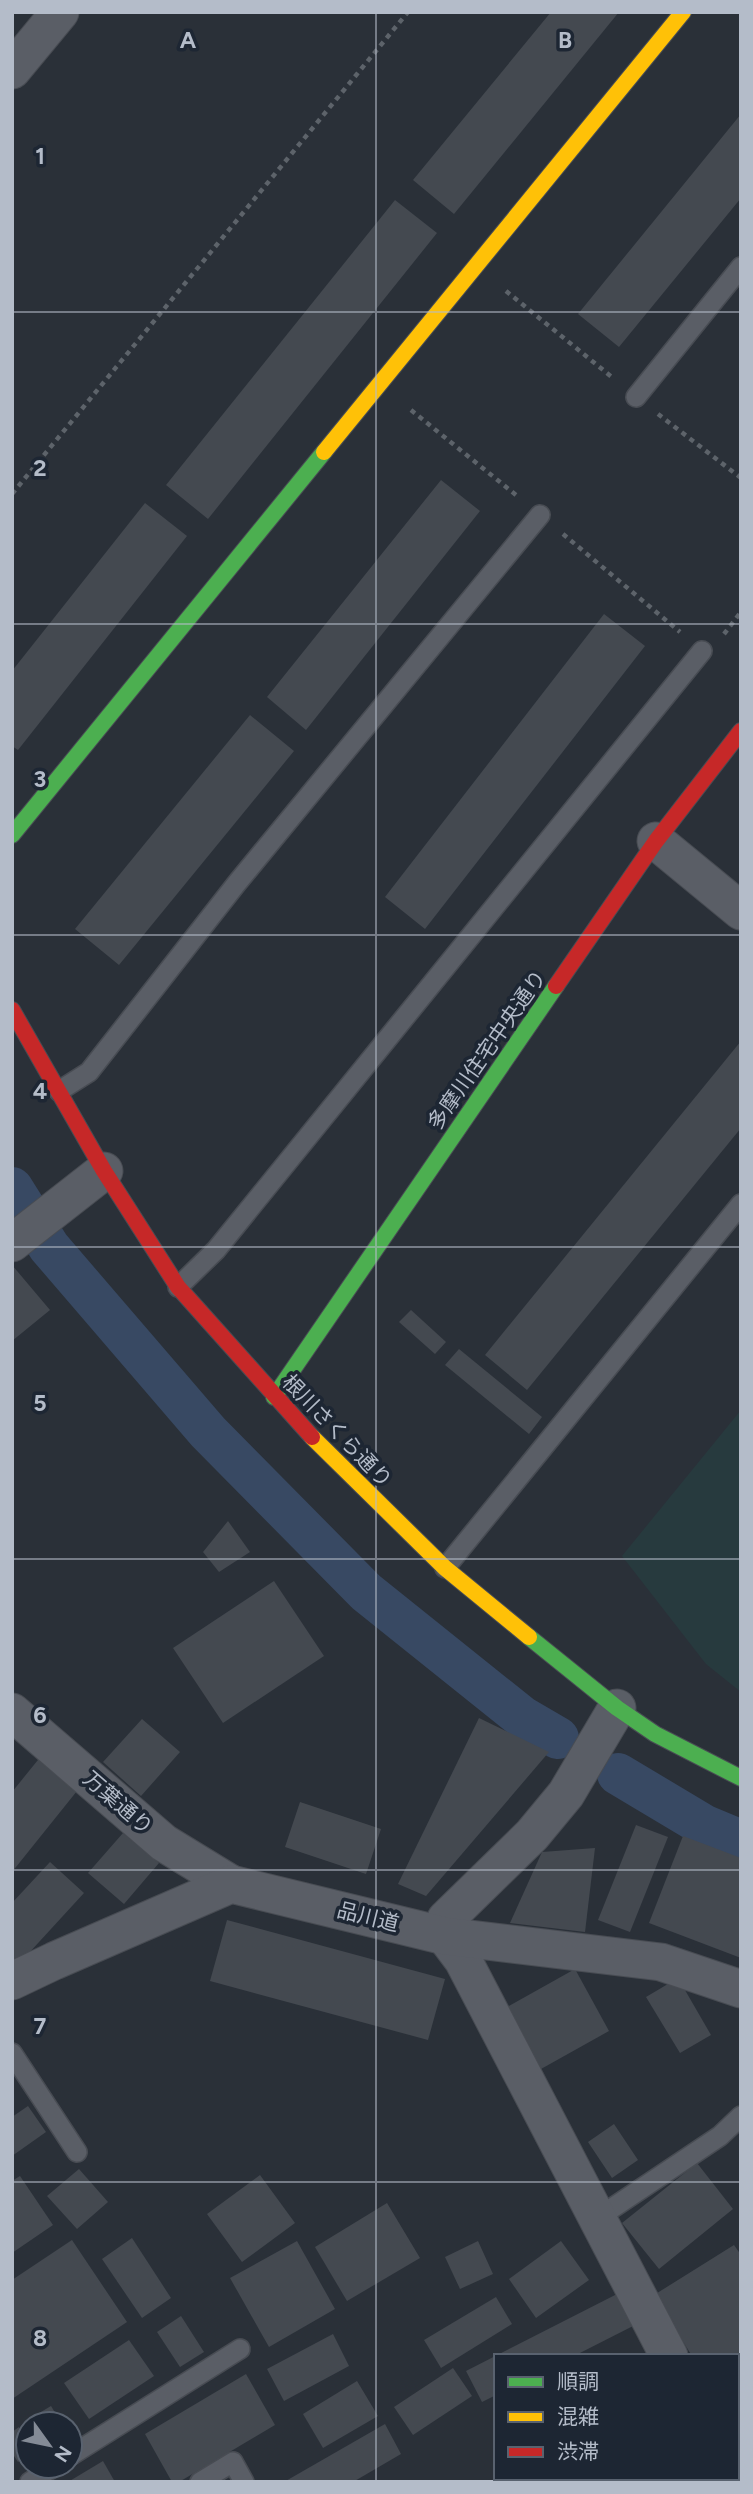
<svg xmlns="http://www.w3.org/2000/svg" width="753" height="2494" font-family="Figtree,'Noto Sans JP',sans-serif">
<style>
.green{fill:#273a3e}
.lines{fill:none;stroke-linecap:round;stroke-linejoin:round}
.canal{stroke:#384963;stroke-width:42}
.building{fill:#444950}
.lane-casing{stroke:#484c53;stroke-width:22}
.street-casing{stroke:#484c53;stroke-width:39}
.fast-casing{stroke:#484c53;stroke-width:18}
.slow-casing{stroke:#484c53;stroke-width:18}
.jam-casing{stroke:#484c53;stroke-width:18}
.path{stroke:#5d636a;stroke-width:4.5;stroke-dasharray:5 5;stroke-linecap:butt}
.lane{stroke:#5a5e66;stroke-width:19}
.street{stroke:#5a5e66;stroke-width:37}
.fast{stroke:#4caf50;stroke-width:16}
.slow{stroke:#ffc107;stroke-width:16}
.jam{stroke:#c62828;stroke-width:16}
.grid{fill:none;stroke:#b4bcc9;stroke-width:2;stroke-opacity:0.55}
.labels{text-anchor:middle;stroke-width:7;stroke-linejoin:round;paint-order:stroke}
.street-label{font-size:21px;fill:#b4bcc9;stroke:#1d2633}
.grid-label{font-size:23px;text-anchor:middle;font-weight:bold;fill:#b4bcc9;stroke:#1d2633;stroke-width:7;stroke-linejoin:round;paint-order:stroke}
</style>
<rect width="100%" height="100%" fill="#2a3038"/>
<path class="green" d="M 741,1410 L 741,1692 L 706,1664 L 622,1556 Z"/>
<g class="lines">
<g class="canal">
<path d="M 12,1188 L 49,1247 L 208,1432 L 366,1592 L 522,1717 L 558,1738"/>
<path d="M 618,1774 L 705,1826 L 741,1841"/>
</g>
</g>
<g class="building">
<path d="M 551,12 L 619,12 L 454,214 L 413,180 Z"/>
<path d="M 741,114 L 741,198 L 619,347 L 578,314 Z"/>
<path d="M 395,200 L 437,233 L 208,519 L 166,485 Z"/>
<path d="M 441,480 L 480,511 L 306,730 L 267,697 Z"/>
<path d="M 145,503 L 187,536 L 18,750 L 12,746 L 12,671 Z"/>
<path d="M 604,614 L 645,646 L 425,929 L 385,897 Z"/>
<path d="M 250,715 L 294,751 L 119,965 L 75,929 Z"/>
<path d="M 741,1041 L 741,1128 L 527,1390 L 485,1355 Z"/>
<path d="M 12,1265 L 50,1310 L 12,1341 Z"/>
<path d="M 411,1310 L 446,1342 L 435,1354 L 399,1322 Z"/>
<path d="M 459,1349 L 542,1417 L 529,1434 L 445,1365 Z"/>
<path d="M 228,1521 L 250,1552 L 219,1572 L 203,1552 Z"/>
<path d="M 274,1581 L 324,1656 L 223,1723 L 173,1648 Z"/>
<path d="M 479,1718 L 549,1752 L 426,1896 L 398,1884 Z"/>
<path d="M 142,1719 L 180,1752 L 141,1796 L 103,1762 Z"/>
<path d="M 42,1755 L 81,1786 L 12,1872 L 12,1792 Z"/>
<path d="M 300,1802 L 381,1829 L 366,1874 L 285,1847 Z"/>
<path d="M 636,1825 L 668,1837 L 630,1932 L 598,1920 Z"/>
<path d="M 123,1833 L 159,1863 L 124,1904 L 88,1873 Z"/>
<path d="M 683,1836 L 741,1858 L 741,1958 L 649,1923 Z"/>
<path d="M 595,1848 L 585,1932 L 510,1923 L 542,1852 Z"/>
<path d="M 50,1862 L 84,1893 L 17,1966 L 12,1962 L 12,1903 Z"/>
<path d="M 227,1920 L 445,1979 L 428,2040 L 210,1981 Z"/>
<path d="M 575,1969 L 609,2031 L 541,2069 L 507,2007 Z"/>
<path d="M 678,1978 L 711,2035 L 680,2053 L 646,1997 Z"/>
<path d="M 28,2106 L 46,2132 L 12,2156 L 12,2117 Z"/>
<path d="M 614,2124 L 638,2160 L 612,2178 L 588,2142 Z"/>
<path d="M 697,2163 L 733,2209 L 659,2269 L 622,2223 Z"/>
<path d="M 79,2169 L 108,2202 L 77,2229 L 47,2196 Z"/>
<path d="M 260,2175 L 295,2223 L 242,2262 L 207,2214 Z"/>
<path d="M 20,2176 L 53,2225 L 12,2253 L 12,2181 Z"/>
<path d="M 387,2203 L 420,2258 L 347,2301 L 315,2247 Z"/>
<path d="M 132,2238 L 171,2298 L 142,2318 L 102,2259 Z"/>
<path d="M 72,2240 L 127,2322 L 12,2399 L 12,2280 Z"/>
<path d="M 297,2241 L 335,2309 L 269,2347 L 230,2278 Z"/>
<path d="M 478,2241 L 493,2274 L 460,2289 L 445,2257 Z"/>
<path d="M 561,2241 L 589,2280 L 536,2318 L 509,2279 Z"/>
<path d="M 734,2245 L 741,2255 L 741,2384 L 737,2386 L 737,2356 L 692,2356 L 654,2295 Z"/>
<path d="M 619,2293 L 635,2325 L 574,2356 L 496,2356 L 496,2395 L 482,2402 L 466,2371 Z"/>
<path d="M 496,2297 L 512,2324 L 441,2368 L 424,2340 Z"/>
<path d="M 181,2316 L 204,2352 L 180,2367 L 157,2332 Z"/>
<path d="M 333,2334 L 349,2366 L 284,2401 L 267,2369 Z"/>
<path d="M 129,2340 L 154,2376 L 89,2419 L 64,2383 Z"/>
<path d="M 453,2368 L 472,2396 L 413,2435 L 394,2407 Z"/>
<path d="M 246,2374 L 275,2425 L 179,2482 L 172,2482 L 145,2434 Z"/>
<path d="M 357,2381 L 378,2416 L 323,2448 L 303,2414 Z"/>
<path d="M 51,2406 L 62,2424 L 32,2424 L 29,2419 Z"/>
<path d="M 385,2424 L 401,2454 L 353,2482 L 284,2482 Z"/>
<path d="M 19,2427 L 24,2436 L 28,2433 L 28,2462 L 25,2457 L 18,2462 L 12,2453 L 12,2432 Z"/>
<path d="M 103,2461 L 115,2482 L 68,2482 Z"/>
</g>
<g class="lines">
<defs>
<g id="lane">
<path d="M 636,397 L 741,267"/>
<path d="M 59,1091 L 89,1072 L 237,883 L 540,515"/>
<path d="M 178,1287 L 216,1250 L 702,651"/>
<path d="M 445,1568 L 741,1204"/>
<path d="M 12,2053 L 77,2152"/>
<path d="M 596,2219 L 720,2136 L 741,2116"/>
<path d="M 70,2456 L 240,2349"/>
<path d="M 30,2482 L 55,2466"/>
<path d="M 200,2482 L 233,2462 L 244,2482"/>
<path d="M 624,2482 L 630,2478"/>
</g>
<g id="street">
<path d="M 12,70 L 60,12"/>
<path d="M 656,841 L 741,911"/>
<path d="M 12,1243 L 104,1171"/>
<path d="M 617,1708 L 566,1794 L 532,1835 L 446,1919 L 445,1936 L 463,1960 L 669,2356"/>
<path d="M 12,1712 L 164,1843 L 231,1884"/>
<path d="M 12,1981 L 54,1961 L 231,1884 L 445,1936 L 661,1962 L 741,1989"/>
<path d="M 737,2412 L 741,2410"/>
<path d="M 732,2478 L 734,2482"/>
</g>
<g id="fast">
<path d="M 12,835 L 324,452"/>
<path d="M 274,1397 L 556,986"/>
<path d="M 529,1637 L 617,1708 L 655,1734 L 741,1778"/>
</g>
<g id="slow">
<path d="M 324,452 L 683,12"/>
<path d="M 312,1437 L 445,1568 L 529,1637"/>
</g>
<g id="jam">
<path d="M 556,986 L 656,841 L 741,731"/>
<path d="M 12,1010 L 104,1171 L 178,1287 L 312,1437"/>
</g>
</defs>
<use href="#lane" class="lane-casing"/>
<use href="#street" class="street-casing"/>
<use href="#fast" class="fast-casing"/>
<use href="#slow" class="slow-casing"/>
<use href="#jam" class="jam-casing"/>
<g class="path">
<path d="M 506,291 L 613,378"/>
<path d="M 411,410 L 516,495"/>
<path d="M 658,414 L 741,478"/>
<path d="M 12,494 L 408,12"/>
<path d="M 563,534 L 680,632"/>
<path d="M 724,634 L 741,612"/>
</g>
<use href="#lane" class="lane"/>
<use href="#street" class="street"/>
<use href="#fast" class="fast"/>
<use href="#slow" class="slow"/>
<use href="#jam" class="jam"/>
</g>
<path class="grid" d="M 376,12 L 376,2482M 12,312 L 741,312M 12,624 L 741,624M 12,935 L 741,935M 12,1247 L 741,1247M 12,1559 L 741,1559M 12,1870 L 741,1870M 12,2182 L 741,2182"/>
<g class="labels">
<g class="street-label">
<text transform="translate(487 1050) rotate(-55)" y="7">多摩川住宅中央通り</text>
<text transform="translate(337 1431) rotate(46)" y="7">根川さくら通り</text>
<text transform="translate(118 1803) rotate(41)" y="7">万葉通り</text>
<text transform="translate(368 1917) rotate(14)" y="7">品川道</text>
</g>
</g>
<g class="grid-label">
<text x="188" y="48">A</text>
<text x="565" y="48">B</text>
<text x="40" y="164">1</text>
<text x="40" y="476">2</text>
<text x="40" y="787">3</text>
<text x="40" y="1099">4</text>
<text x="40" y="1411">5</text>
<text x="40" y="1723">6</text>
<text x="40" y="2034">7</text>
<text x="40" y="2346">8</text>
</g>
<rect width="753" height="2494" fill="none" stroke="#b4bcc9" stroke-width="28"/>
<rect x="494" y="2354" width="245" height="126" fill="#1d2633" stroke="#59626f" stroke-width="2"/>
<rect x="508" y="2377" width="35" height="10" fill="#4caf50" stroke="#59626f" stroke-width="2"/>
<text x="557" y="2389" font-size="21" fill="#b4bcc9">順調</text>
<rect x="508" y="2412" width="35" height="10" fill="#ffc107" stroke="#59626f" stroke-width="2"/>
<text x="557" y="2424" font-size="21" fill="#b4bcc9">混雑</text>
<rect x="508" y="2447" width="35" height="10" fill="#c62828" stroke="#59626f" stroke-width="2"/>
<text x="557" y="2459" font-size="21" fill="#b4bcc9">渋滞</text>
<g transform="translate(49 2445) rotate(123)"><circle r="33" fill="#1d2633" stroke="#59626f" stroke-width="2"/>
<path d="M0-5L12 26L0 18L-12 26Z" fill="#848b96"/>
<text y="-10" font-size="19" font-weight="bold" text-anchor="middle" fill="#b4bcc9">N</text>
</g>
</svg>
